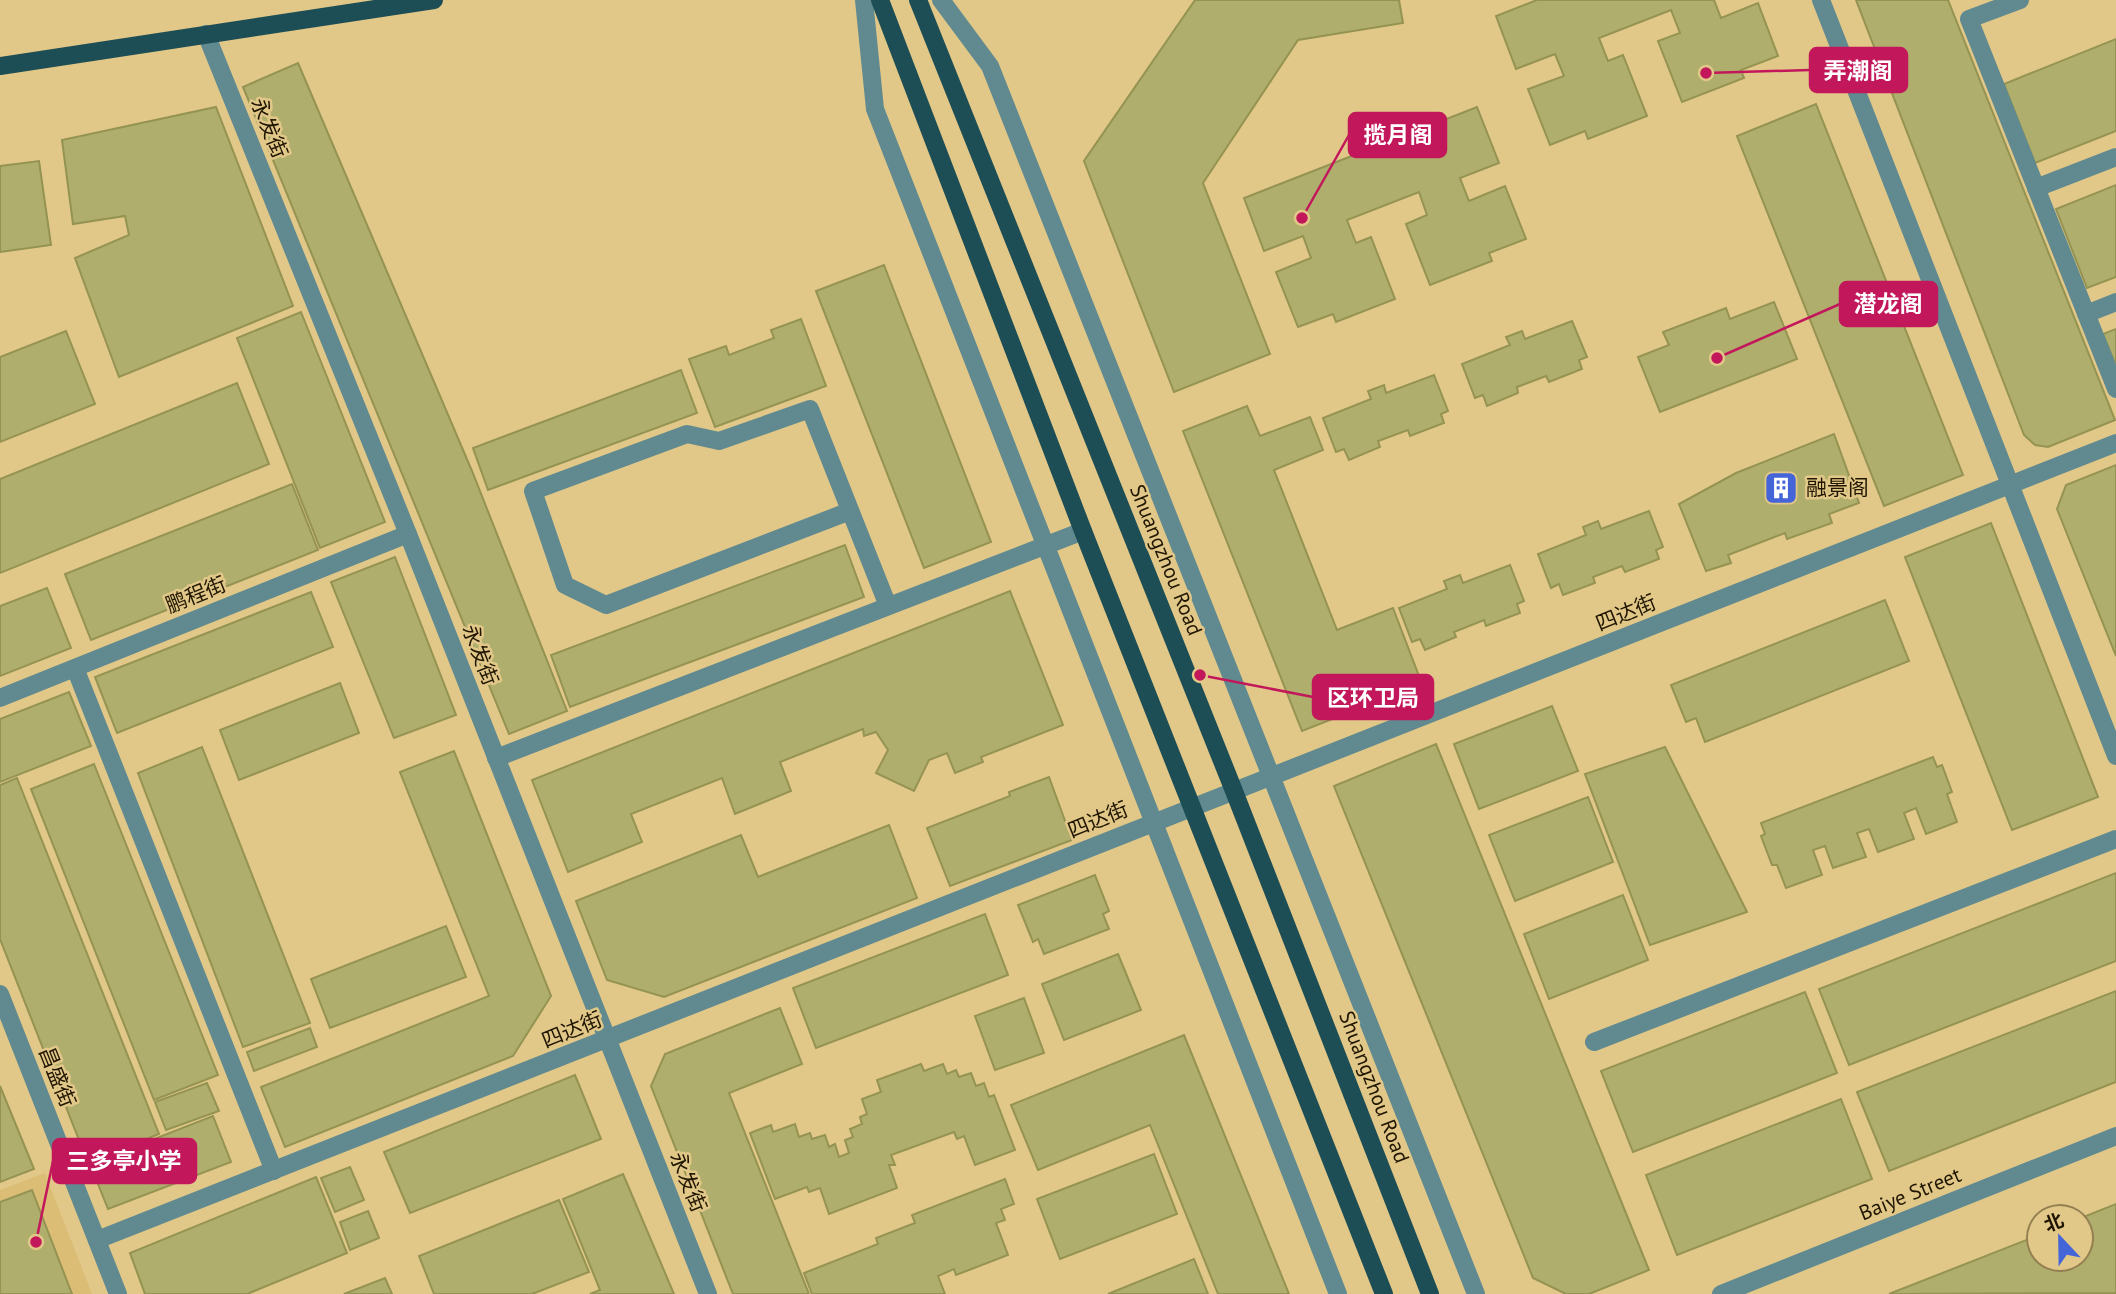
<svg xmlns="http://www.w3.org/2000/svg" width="2116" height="1294" font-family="'PT Sans','Noto Sans SC',sans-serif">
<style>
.built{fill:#dbbd76}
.building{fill:#afae6d;stroke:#949352;stroke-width:2}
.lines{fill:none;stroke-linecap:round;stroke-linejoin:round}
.minor{stroke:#608a90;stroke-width:18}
.major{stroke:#1d4e55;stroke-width:18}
.labels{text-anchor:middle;stroke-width:5;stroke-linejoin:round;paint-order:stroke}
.street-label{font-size:21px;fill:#1f1500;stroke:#e2c888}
.poi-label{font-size:21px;fill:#1f1500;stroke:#e2c888;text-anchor:start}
.leader{fill:none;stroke:#c2185b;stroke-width:2.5}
.callout-dot{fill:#c2185b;stroke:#e2c888;stroke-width:2.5}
.callout{fill:#c2185b;stroke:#c2185b;stroke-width:2.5}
.callout-label{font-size:23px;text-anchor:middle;font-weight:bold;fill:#fff}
</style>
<rect width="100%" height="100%" fill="#e2c888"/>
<path class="built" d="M 45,1173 L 92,1294 L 0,1294 L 0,1190 Z"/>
<g class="building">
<path d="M 1195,0 L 1399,0 L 1403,23 L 1298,40 L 1203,183 L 1270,354 L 1174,392 L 1084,161 Z"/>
<path d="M 1537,0 L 1714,0 L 1721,18 L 1758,3 L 1778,56 L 1741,70 L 1744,78 L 1682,102 L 1658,41 L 1680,33 L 1671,10 L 1599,38 L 1608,61 L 1623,55 L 1647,116 L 1588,139 L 1585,131 L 1550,145 L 1528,89 L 1564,76 L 1555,54 L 1516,69 L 1496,16 Z"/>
<path d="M 1856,0 L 1948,0 L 2115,420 L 2048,447 L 2035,445 L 2024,435 Z"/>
<path d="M 2116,39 L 2116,131 L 2035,163 L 2004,84 Z"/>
<path d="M 298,63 L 472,471 L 567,711 L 509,734 L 243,87 Z"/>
<path d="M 1816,104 L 1963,475 L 1884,506 L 1737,136 Z"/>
<path d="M 216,107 L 293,306 L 119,377 L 75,258 L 129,235 L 125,216 L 73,224 L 62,140 Z"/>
<path d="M 1477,107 L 1499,163 L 1460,178 L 1469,201 L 1505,186 L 1526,239 L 1489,253 L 1492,261 L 1430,285 L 1406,224 L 1427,215 L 1419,192 L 1347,220 L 1356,243 L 1371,237 L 1395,299 L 1336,322 L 1333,314 L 1298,327 L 1276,272 L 1311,258 L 1303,236 L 1264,251 L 1244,198 Z"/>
<path d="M 39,161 L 51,245 L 0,252 L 0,166 Z"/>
<path d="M 2116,185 L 2116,277 L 2087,288 L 2056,209 Z"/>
<path d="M 884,265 L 991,542 L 924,568 L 816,291 Z"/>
<path d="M 1774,302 L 1797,359 L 1660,412 L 1638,357 L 1669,345 L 1663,332 L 1726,308 L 1730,319 Z"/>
<path d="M 301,312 L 385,522 L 320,548 L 237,338 Z"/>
<path d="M 801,319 L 826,386 L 715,427 L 689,359 L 726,346 L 729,355 L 774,338 L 771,330 Z"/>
<path d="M 1572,321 L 1587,357 L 1579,360 L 1582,369 L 1549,382 L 1546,376 L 1517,387 L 1518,393 L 1487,406 L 1483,395 L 1475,398 L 1462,364 L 1510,345 L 1506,337 L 1522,331 L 1525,339 Z"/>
<path d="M 2116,329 L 2116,366 L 2103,334 Z"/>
<path d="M 66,331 L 95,404 L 0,442 L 0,357 Z"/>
<path d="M 681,370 L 697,413 L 488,490 L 473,448 Z"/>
<path d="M 1434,375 L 1448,411 L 1441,414 L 1444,423 L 1410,436 L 1408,430 L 1378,441 L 1380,447 L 1349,460 L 1344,449 L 1336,452 L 1323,418 L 1371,399 L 1368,391 L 1384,385 L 1386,393 Z"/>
<path d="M 237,383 L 269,464 L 0,573 L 0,479 Z"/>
<path d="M 1247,406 L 1260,436 L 1310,417 L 1323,450 L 1274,470 L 1337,630 L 1393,608 L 1422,684 L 1302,731 L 1183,431 Z"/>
<path d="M 1834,434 L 1859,503 L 1829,514 L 1832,523 L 1787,539 L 1785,533 L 1728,555 L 1731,563 L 1706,571 L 1679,504 L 1736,473 Z"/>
<path d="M 2116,465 L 2116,656 L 2057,509 L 2066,485 Z"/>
<path d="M 292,484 L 318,550 L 91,640 L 65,574 Z"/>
<path d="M 1649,511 L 1663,547 L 1656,550 L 1659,559 L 1625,572 L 1622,566 L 1593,577 L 1595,583 L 1563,595 L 1559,584 L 1551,588 L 1538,554 L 1586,535 L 1583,527 L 1598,521 L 1601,529 Z"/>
<path d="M 1991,523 L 2098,797 L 2012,830 L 1905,557 Z"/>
<path d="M 845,545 L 864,597 L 570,707 L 551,655 Z"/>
<path d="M 395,557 L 456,715 L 394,738 L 331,582 Z"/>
<path d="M 1510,565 L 1524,601 L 1517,604 L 1520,613 L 1486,626 L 1484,620 L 1454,632 L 1456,637 L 1425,650 L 1420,639 L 1412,642 L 1399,608 L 1447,589 L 1444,581 L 1460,575 L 1463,583 Z"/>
<path d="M 47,588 L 71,648 L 0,676 L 0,606 Z"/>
<path d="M 1010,591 L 1063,725 L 981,757 L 983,762 L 955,773 L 947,753 L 929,760 L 914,791 L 876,773 L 888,750 L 876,732 L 864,736 L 863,729 L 780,762 L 791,791 L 735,814 L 722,778 L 631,814 L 642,842 L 568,872 L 532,780 Z"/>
<path d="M 311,592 L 333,647 L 117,733 L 95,677 Z"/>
<path d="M 1885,600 L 1909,661 L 1705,742 L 1696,718 L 1686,722 L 1671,685 Z"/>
<path d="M 340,683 L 359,733 L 239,780 L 220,730 Z"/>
<path d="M 69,692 L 91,746 L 0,782 L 0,719 Z"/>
<path d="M 1552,706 L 1578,771 L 1479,809 L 1454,744 Z"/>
<path d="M 1436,744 L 1649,1270 L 1589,1294 L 1566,1294 L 1533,1278 L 1334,786 Z"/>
<path d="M 202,747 L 310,1023 L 243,1047 L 138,773 Z"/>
<path d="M 1665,747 L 1747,912 L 1650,945 L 1585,774 Z"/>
<path d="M 454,751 L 551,996 L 513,1056 L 285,1147 L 261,1087 L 489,996 L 400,772 Z"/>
<path d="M 1933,757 L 1937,767 L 1942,765 L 1952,792 L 1947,794 L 1957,822 L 1926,834 L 1916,808 L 1904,813 L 1914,839 L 1878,852 L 1869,829 L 1857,833 L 1866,857 L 1833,868 L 1825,846 L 1813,850 L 1822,875 L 1786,888 L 1777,865 L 1772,865 L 1761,836 L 1765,834 L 1761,823 Z"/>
<path d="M 94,764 L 218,1075 L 154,1100 L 31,789 Z"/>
<path d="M 1049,777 L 1072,840 L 950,886 L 927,828 L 1010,796 L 1009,792 Z"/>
<path d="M 17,778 L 159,1134 L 88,1163 L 0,939 L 0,785 Z"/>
<path d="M 1588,797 L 1613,862 L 1515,901 L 1489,835 Z"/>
<path d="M 889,825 L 917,898 L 664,997 L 607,980 L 576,901 L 741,835 L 758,877 Z"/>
<path d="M 2116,873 L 2116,961 L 1849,1065 L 1819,989 Z"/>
<path d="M 1095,875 L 1109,911 L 1103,914 L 1109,929 L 1044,954 L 1038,939 L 1033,942 L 1018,905 Z"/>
<path d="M 1623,895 L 1648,960 L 1549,999 L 1524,934 Z"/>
<path d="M 985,914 L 1008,975 L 816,1048 L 793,988 Z"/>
<path d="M 446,926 L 466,977 L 330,1028 L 311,979 Z"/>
<path d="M 1118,954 L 1141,1010 L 1064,1040 L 1042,984 Z"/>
<path d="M 2116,991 L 2116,1082 L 1889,1171 L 1857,1092 Z"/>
<path d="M 1805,992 L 1837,1073 L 1633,1152 L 1601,1071 Z"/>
<path d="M 1024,998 L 1044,1053 L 995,1070 L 975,1016 Z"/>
<path d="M 780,1008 L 802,1064 L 729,1093 L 809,1294 L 733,1294 L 651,1086 L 665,1054 Z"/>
<path d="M 310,1028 L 317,1047 L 254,1071 L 247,1052 Z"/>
<path d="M 1184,1035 L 1289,1294 L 1218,1294 L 1150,1125 L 1038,1170 L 1011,1105 Z"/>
<path d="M 921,1064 L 924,1071 L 943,1064 L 947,1074 L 956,1070 L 959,1077 L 971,1073 L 976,1086 L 984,1083 L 989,1097 L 994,1095 L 1015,1150 L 975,1165 L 964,1136 L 957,1139 L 954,1132 L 891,1155 L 895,1165 L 889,1165 L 897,1188 L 829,1214 L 820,1188 L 809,1192 L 807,1187 L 775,1199 L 750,1133 L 771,1125 L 773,1132 L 795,1124 L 799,1137 L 810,1133 L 812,1139 L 825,1135 L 829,1147 L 835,1144 L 839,1157 L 849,1153 L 845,1140 L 853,1137 L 850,1129 L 862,1124 L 860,1117 L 867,1114 L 862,1099 L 881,1092 L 877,1080 Z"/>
<path d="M 575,1075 L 601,1139 L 410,1213 L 384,1152 Z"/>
<path d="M 207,1083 L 219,1111 L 166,1130 L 155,1102 Z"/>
<path d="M 0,1086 L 34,1169 L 0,1182 Z"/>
<path d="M 1841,1099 L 1872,1179 L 1677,1255 L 1646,1175 Z"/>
<path d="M 213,1116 L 231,1162 L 108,1209 L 90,1164 Z"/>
<path d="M 1154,1154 L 1177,1214 L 1060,1259 L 1037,1199 Z"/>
<path d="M 350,1167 L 364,1200 L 335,1212 L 321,1178 Z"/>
<path d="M 623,1174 L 674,1294 L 590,1294 L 600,1290 L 563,1199 Z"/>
<path d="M 316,1177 L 347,1253 L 247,1294 L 145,1294 L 130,1253 Z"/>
<path d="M 1005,1179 L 1014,1204 L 1001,1209 L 1005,1220 L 996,1223 L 1008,1255 L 956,1275 L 954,1269 L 938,1276 L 945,1294 L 812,1294 L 804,1273 L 878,1244 L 876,1238 L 915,1223 L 912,1215 Z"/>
<path d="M 32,1190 L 72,1294 L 0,1294 L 0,1202 Z"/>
<path d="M 559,1200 L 589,1272 L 532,1294 L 434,1294 L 419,1256 Z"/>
<path d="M 2116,1204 L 2116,1293 L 1889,1294 L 2039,1235 L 2039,1259 L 2081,1259 L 2081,1218 Z"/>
<path d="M 368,1211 L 379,1238 L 350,1250 L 340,1222 Z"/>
<path d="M 1194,1259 L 1208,1294 L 1108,1294 Z"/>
<path d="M 385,1278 L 392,1294 L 344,1294 Z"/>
</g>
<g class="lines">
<g class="minor">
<path d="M 864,0 L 875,109 L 1338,1294"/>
<path d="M 941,0 L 990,66 L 1476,1294"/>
<path d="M 1821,0 L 2116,756"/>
<path d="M 2020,0 L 1969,19 L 2116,389"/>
<path d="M 206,34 L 408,534 L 708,1294"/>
<path d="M 2036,188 L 2116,157"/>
<path d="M 2086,314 L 2116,302"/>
<path d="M 850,511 L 606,605 L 565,585 L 533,491 L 687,434 L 719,441 L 810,409 L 888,606"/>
<path d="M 75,668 L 274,1171"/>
<path d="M 0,698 L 408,534"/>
<path d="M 496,758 L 1083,531"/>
<path d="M 0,994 L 118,1294"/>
<path d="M 1594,1042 L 2116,839"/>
<path d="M 97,1240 L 2116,443"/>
<path d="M 1721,1294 L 2116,1136"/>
</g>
<g class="major">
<path d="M 880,0 L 1083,531 L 1384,1294"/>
<path d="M 918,0 L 1234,791 L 1430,1294"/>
<path d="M 0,66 L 434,0"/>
</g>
</g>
<defs>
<symbol id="building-square" viewBox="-11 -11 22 22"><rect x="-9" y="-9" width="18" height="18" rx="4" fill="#4365d8" stroke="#e2c888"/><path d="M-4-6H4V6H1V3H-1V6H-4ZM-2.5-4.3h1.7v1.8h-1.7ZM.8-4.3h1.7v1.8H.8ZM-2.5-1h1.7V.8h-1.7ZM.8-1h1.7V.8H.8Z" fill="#fff"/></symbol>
</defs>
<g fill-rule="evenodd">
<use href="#building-square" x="1762" y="469" width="38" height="38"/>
</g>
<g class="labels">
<g class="street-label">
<text transform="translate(269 128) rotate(68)" y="7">永发街</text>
<text transform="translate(1166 560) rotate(68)" y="7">Shuangzhou Road</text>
<text transform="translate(196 595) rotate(-22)" y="7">鹏程街</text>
<text transform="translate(1626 613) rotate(-22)" y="7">四达街</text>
<text transform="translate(480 655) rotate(69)" y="7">永发街</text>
<text transform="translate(1098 820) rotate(-22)" y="7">四达街</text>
<text transform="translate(572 1030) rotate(-22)" y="7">四达街</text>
<text transform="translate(57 1077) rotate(68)" y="7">昌盛街</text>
<text transform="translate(1374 1087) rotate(69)" y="7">Shuangzhou Road</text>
<text transform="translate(688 1182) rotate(68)" y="7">永发街</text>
<text transform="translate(1910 1194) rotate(-22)" y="7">Baiye Street</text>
</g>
<g class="poi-label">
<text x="1806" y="495">融景阁</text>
</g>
</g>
<path class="leader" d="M1706 73L1810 70M1302 218L1349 135M1717 358L1840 304M1200 675L1313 697M36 1242L53 1161"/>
<g class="callout-dot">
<circle cx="1706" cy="73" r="7"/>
<circle cx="1302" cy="218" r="7"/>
<circle cx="1717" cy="358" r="7"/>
<circle cx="1200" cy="675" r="7"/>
<circle cx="36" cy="1242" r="7"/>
</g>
<g class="callout">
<rect x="1810" y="48" width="97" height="44" rx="7"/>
<rect x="1349" y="113" width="97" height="44" rx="7"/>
<rect x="1840" y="282" width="97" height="44" rx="7"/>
<rect x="1313" y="675" width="120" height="44" rx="7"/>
<rect x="53" y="1139" width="143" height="44" rx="7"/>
</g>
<g class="callout-label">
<text x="1858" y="79">弄潮阁</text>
<text x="1398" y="143">揽月阁</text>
<text x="1888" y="312">潜龙阁</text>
<text x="1373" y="706">区环卫局</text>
<text x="124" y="1169">三多亭小学</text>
</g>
<g transform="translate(2060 1238) rotate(338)"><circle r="33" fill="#e2c888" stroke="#948052" stroke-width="2"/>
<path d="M0-5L12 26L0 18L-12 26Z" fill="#4365d8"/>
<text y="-10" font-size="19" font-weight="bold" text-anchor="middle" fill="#1f1500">北</text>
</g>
</svg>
